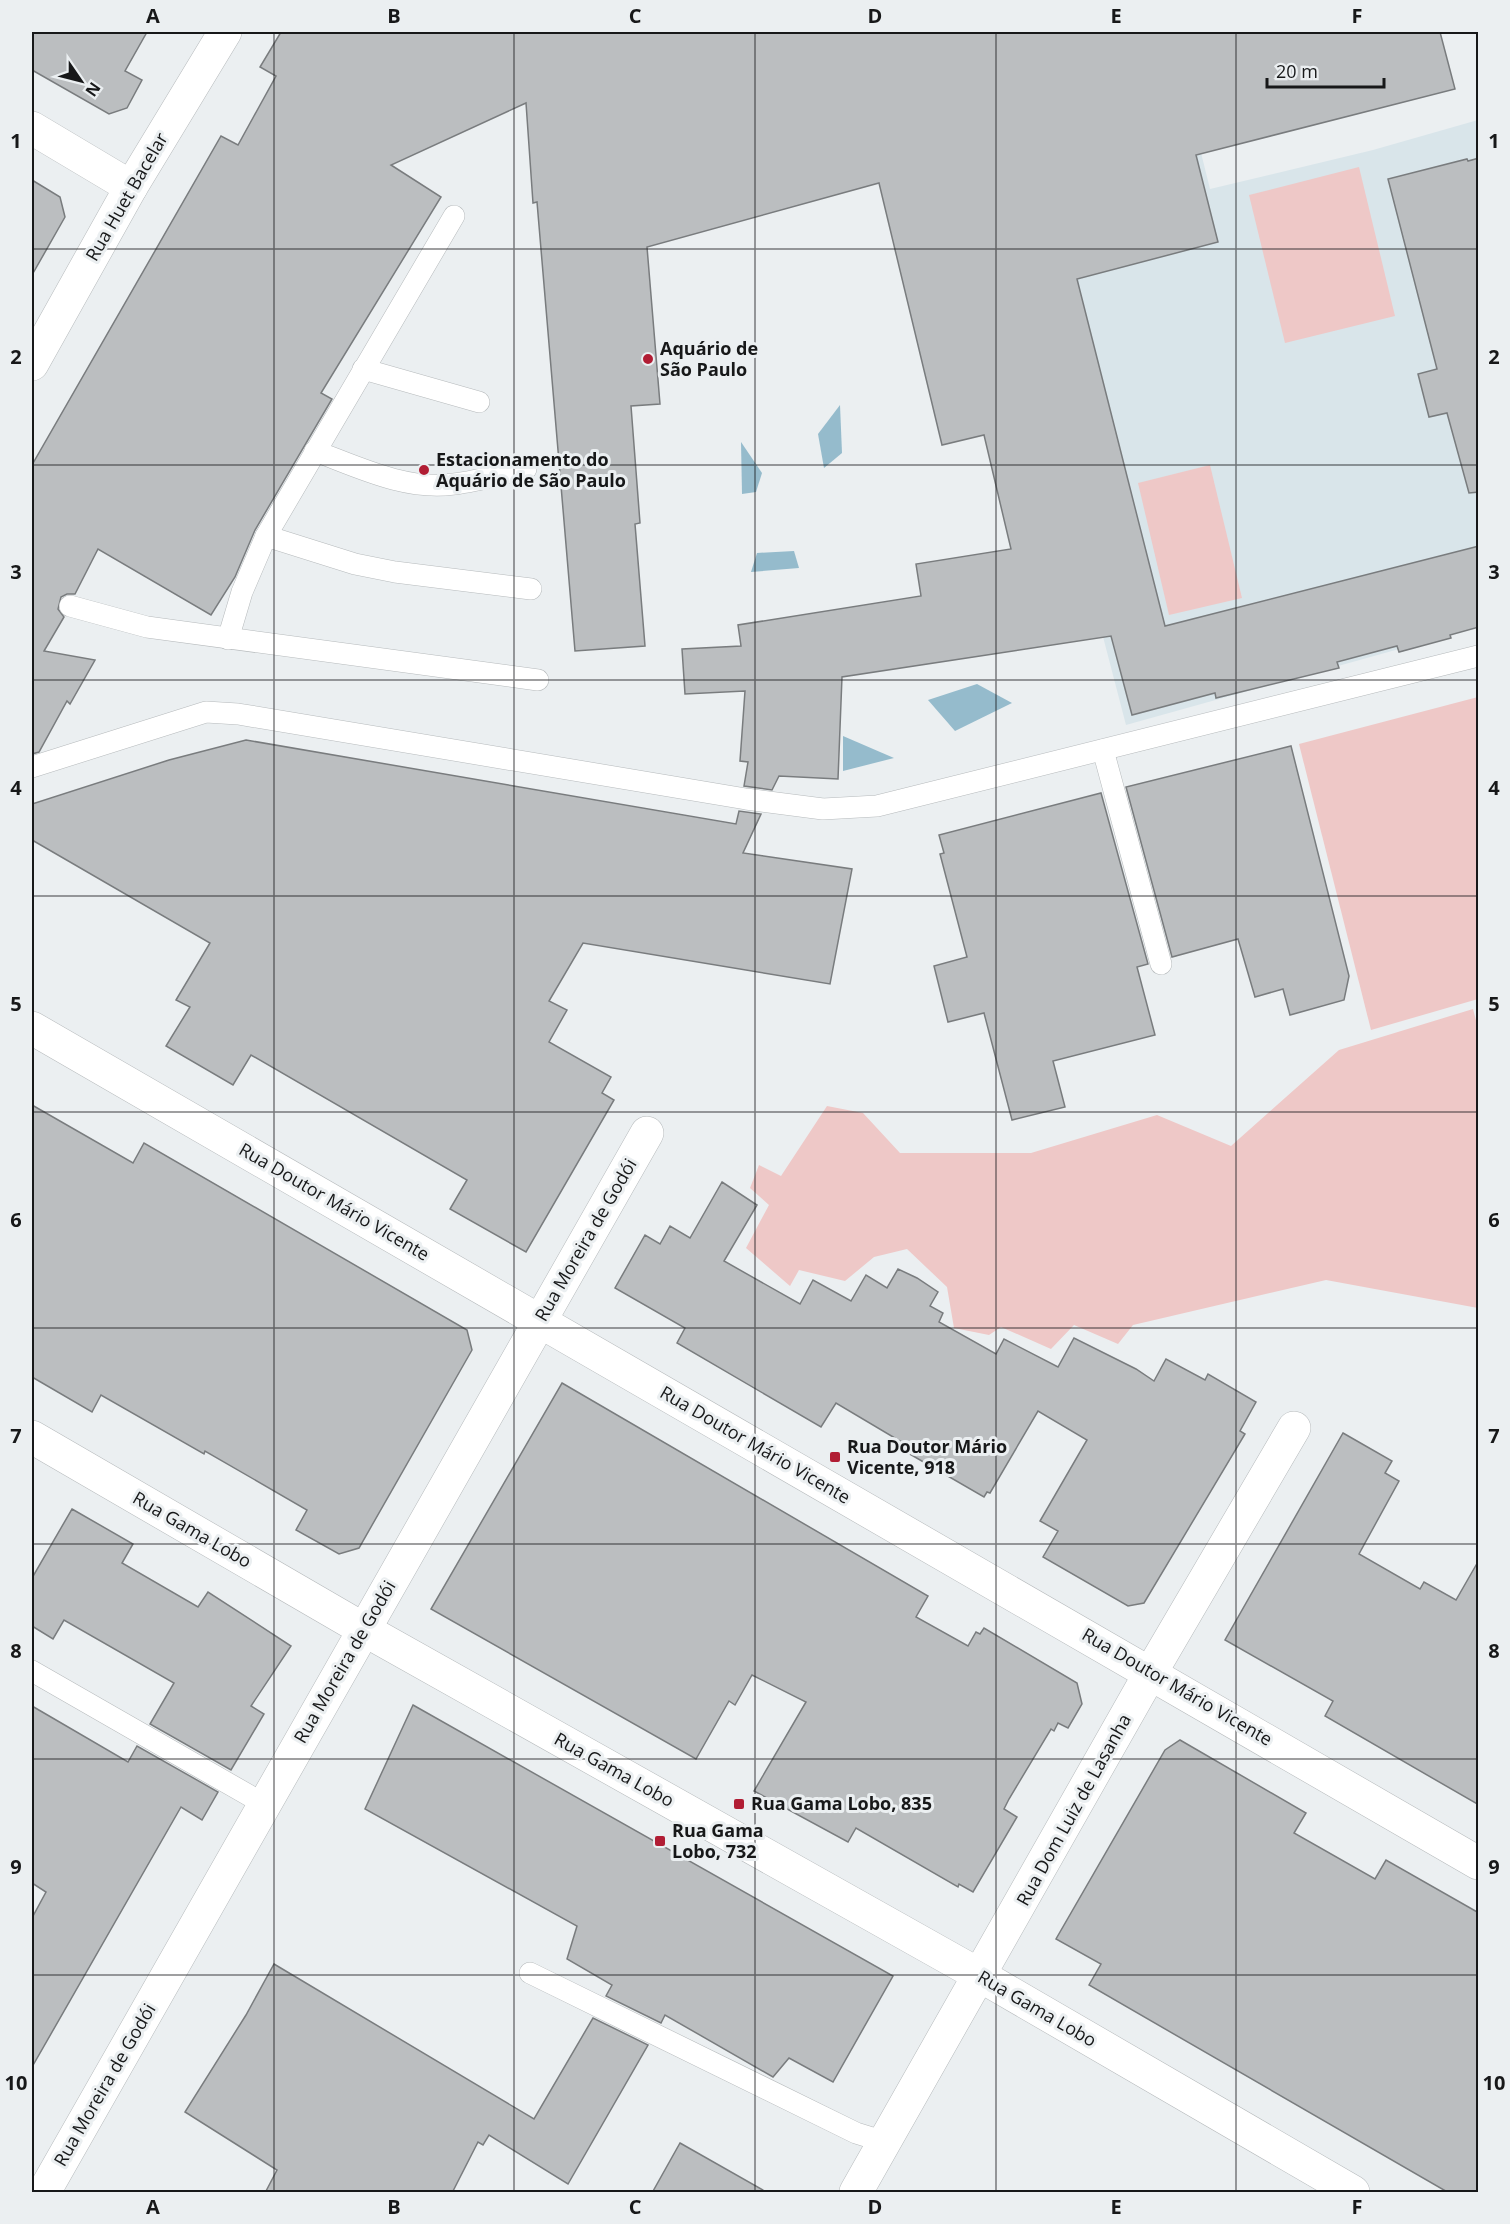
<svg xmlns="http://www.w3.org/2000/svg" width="1510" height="2224" font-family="'Open Sans',sans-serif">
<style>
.built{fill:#d9e5ea}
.green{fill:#eec8c7}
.water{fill:#95bbcc}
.building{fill:#bbbec0;stroke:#797c7e;stroke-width:1.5}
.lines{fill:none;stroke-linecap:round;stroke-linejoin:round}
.service-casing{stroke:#b6babc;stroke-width:22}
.minor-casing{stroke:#b6babc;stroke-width:34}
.service{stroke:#fff;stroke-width:21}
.minor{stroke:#fff;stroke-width:33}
.grid{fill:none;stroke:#171819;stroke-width:1.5;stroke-opacity:0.55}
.poi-dot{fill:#b11d34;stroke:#ebeff1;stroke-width:2}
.labels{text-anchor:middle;stroke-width:6;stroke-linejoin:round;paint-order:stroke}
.street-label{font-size:18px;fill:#171819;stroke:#ebeff1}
.poi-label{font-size:18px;font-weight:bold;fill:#171819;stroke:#ebeff1;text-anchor:start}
.neatline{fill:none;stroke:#171819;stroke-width:2}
.grid-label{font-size:20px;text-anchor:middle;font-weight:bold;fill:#171819}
</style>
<rect width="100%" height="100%" fill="#ebeff1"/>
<path class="built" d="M 1045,32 L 1171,32 L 1210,189 L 1373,150 L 1478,120 L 1478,627 L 1126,725 L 957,76 Z"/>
<g class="green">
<path d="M 1359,167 L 1395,316 L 1285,343 L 1249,195 Z"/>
<path d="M 1210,465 L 1242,598 L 1169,615 L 1138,483 Z"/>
<path d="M 1478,697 L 1478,999 L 1371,1030 L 1299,744 Z"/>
<path d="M 1473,1009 L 1478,1028 L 1478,1308 L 1326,1280 L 1133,1325 L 1118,1344 L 1074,1325 L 1051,1349 L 1001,1327 L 989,1335 L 954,1328 L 947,1287 L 907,1249 L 874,1257 L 845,1281 L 799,1270 L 790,1286 L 746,1248 L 769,1205 L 750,1188 L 759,1165 L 781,1176 L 827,1106 L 863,1113 L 900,1153 L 1031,1153 L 1157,1115 L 1231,1146 L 1339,1050 Z"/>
</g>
<g class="water">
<path d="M 840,405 L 842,453 L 824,468 L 818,434 Z"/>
<path d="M 741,442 L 762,473 L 756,492 L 742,494 Z"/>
<path d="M 794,551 L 799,568 L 751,572 L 757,553 Z"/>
<path d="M 977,684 L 1012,703 L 955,731 L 928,700 Z"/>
<path d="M 843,736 L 894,758 L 843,771 Z"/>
</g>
<g class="building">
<path d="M 32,32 L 147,32 L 125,71 L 142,80 L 127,108 L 109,114 L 32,70 Z"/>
<path d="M 281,32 L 1440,32 L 1455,89 L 1196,155 L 1218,242 L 1077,279 L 1165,626 L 1479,546 L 1479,627 L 1450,635 L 1451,638 L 1399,652 L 1397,646 L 1337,662 L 1339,668 L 1216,698 L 1215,693 L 1132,715 L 1111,636 L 842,677 L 838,779 L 779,776 L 772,790 L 744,786 L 748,762 L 740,761 L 745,691 L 685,694 L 682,649 L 741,646 L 738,625 L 921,596 L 916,564 L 1011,549 L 984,435 L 942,445 L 879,183 L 647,247 L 660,404 L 631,406 L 640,523 L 635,524 L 645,646 L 575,651 L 537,202 L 533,203 L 526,103 L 391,165 L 441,197 L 321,393 L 332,399 L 255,530 L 235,577 L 211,615 L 98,549 L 75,594 L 67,594 L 61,597 L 58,609 L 64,617 L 44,651 L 95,660 L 70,704 L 67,701 L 39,752 L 32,754 L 32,465 L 221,136 L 238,145 L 276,76 L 260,67 Z"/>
<path d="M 1479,158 L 1479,492 L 1469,493 L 1447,413 L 1429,417 L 1418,374 L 1437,369 L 1388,179 L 1467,159 L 1468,161 Z"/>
<path d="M 32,180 L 60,197 L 65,217 L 32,275 Z"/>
<path d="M 246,740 L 736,824 L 739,811 L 761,814 L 743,853 L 852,869 L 830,984 L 583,943 L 549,1001 L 567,1010 L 549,1042 L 611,1077 L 602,1093 L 614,1100 L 526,1252 L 450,1209 L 467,1180 L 251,1055 L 233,1085 L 166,1046 L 190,1007 L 176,1000 L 210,943 L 32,840 L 32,804 L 169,760 Z"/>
<path d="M 1291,746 L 1349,976 L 1344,1000 L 1290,1015 L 1283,989 L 1255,997 L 1238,939 L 1172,957 L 1126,787 Z"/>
<path d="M 1101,793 L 1148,964 L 1137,967 L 1155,1035 L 1053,1061 L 1065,1107 L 1012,1120 L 984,1013 L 948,1022 L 934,966 L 967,957 L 940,854 L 944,853 L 939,835 Z"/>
<path d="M 32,1105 L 133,1163 L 144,1143 L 467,1330 L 472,1350 L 359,1548 L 339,1554 L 296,1530 L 307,1510 L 205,1451 L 204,1454 L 101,1395 L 92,1412 L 32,1377 Z"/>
<path d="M 722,1182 L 757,1205 L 724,1261 L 800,1304 L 813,1280 L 851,1301 L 866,1275 L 887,1288 L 898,1269 L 917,1278 L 938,1292 L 930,1306 L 943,1313 L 939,1322 L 996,1354 L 1004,1339 L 1058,1367 L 1074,1338 L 1136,1369 L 1154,1381 L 1166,1359 L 1205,1380 L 1208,1374 L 1256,1402 L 1240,1431 L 1245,1434 L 1144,1603 L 1128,1606 L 1043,1557 L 1058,1531 L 1040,1521 L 1087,1440 L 1038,1411 L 990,1493 L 987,1492 L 984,1497 L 901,1449 L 905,1444 L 836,1403 L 821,1427 L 677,1343 L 685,1328 L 615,1288 L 645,1235 L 660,1244 L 670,1226 L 690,1238 Z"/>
<path d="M 562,1383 L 928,1596 L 916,1617 L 968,1646 L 976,1632 L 980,1634 L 984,1628 L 1077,1683 L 1082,1704 L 1068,1728 L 1058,1723 L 1054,1731 L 1051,1729 L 1009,1799 L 1004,1809 L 1017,1817 L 973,1892 L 959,1884 L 958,1887 L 856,1828 L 848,1842 L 754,1791 L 806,1702 L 752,1675 L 735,1705 L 729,1701 L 696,1759 L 431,1609 Z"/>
<path d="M 1343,1433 L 1392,1461 L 1385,1473 L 1399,1481 L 1359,1554 L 1420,1589 L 1424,1582 L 1456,1600 L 1479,1560 L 1479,1805 L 1325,1716 L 1333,1701 L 1225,1640 Z"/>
<path d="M 72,1509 L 133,1544 L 122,1563 L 198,1607 L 208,1592 L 291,1646 L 251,1706 L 264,1714 L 231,1770 L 150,1724 L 174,1683 L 64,1620 L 53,1639 L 32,1626 L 32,1578 Z"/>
<path d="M 413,1705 L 893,1976 L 833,2082 L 789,2058 L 773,2077 L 665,2015 L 661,2023 L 606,1996 L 612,1985 L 567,1959 L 577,1926 L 365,1809 Z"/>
<path d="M 32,1706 L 128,1762 L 137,1746 L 218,1792 L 202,1820 L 181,1807 L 32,2067 L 32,1918 L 46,1892 L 32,1883 Z"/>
<path d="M 1180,1740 L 1306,1813 L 1294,1833 L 1375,1879 L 1386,1860 L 1479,1913 L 1479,2193 L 1449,2193 L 1089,1985 L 1101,1964 L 1056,1939 L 1165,1750 Z"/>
<path d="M 274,1964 L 534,2119 L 593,2018 L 648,2045 L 568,2184 L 489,2135 L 483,2145 L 478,2142 L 452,2193 L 265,2193 L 277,2170 L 185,2112 L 246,2015 Z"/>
<path d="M 680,2143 L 768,2193 L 652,2193 Z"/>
</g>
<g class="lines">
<defs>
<g id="service">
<path d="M 454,216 L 266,536 L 355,564 L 395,572 L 531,589"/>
<path d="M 363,369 L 479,402"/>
<path d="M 315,451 C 358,467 406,491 454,484 C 478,481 502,474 526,469"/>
<path d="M 70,606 L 147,627 L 538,680"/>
<path d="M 228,639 L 242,592 L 266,536"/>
<path d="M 1103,750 L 1161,964"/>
<path d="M 32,767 L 206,712 L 238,714 L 746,799 L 823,809 L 877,806 L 1478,656"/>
<path d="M 32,1671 L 264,1804"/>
<path d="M 530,1973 L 856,2133 L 885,2142"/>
</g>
<g id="minor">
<path d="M 32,128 L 131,187"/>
<path d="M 32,364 L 131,187 L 225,32"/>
<path d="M 32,1028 L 1478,1863"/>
<path d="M 32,1437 L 363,1629 L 981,1976 L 1353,2192"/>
<path d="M 44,2192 L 647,1133"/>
<path d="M 856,2192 L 1151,1672 L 1294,1428"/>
</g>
</defs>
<use href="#service" class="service-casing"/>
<use href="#minor" class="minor-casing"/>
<use href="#service" class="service"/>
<use href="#minor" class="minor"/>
</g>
<path class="grid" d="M 274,32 L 274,2192M 514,32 L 514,2192M 755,32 L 755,2192M 996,32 L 996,2192M 1236,32 L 1236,2192M 32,249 L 1478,249M 32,465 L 1478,465M 32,680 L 1478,680M 32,896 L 1478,896M 32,1112 L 1478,1112M 32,1328 L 1478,1328M 32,1544 L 1478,1544M 32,1759 L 1478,1759M 32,1975 L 1478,1975"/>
<g class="poi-dot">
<circle cx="648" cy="359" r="6"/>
<circle cx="424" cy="470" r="6"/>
<rect x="829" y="1451" width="12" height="12" rx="3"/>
<rect x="733" y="1798" width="12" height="12" rx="3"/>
<rect x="654" y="1835" width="12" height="12" rx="3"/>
</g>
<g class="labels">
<g class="street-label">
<text transform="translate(127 197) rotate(-60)" y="6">Rua Huet Bacelar</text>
<text transform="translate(334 1202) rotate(30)" y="6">Rua Doutor Mário Vicente</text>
<text transform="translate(586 1240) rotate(-60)" y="6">Rua Moreira de Godói</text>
<text transform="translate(755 1445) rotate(30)" y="6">Rua Doutor Mário Vicente</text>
<text transform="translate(192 1530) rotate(30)" y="6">Rua Gama Lobo</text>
<text transform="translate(345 1662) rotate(-60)" y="6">Rua Moreira de Godói</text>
<text transform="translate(1177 1687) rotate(30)" y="6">Rua Doutor Mário Vicente</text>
<text transform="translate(614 1770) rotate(29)" y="6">Rua Gama Lobo</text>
<text transform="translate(1074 1810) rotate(-61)" y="6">Rua Dom Luiz de Lasanha</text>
<text transform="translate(1037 2009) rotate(30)" y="6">Rua Gama Lobo</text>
<text transform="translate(105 2085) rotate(-60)" y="6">Rua Moreira de Godói</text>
</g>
<g class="poi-label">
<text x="660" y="355">Aquário de<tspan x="660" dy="21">São Paulo</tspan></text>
<text x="436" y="466">Estacionamento do<tspan x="436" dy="21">Aquário de São Paulo</tspan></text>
<text x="847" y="1453">Rua Doutor Mário<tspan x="847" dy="21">Vicente, 918</tspan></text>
<text x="751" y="1810">Rua Gama Lobo, 835</text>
<text x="672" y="1837">Rua Gama<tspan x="672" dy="21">Lobo, 732</tspan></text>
</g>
</g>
<rect width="1510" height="2224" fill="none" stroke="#ebeff1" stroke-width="66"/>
<g transform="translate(81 81) rotate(125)" stroke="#ebeff1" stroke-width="4.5" paint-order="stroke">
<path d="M0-4.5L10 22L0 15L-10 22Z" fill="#171819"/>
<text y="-9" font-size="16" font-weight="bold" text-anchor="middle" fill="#171819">N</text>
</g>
<path d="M1267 78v9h117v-9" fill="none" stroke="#171819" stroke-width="3"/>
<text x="1276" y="78" font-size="18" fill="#171819" stroke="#ebeff1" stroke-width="4.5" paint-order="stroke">20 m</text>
<rect x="33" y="33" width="1444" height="2158" class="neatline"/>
<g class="grid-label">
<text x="153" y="23">A</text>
<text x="394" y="23">B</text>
<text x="635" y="23">C</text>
<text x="875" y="23">D</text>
<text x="1116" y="23">E</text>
<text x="1357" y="23">F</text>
<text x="16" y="148">1</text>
<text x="1494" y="148">1</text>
<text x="16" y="364">2</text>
<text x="1494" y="364">2</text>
<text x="16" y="579">3</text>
<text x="1494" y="579">3</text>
<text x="16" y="795">4</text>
<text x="1494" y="795">4</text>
<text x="16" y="1011">5</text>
<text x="1494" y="1011">5</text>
<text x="16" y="1227">6</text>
<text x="1494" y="1227">6</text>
<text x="16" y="1443">7</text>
<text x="1494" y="1443">7</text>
<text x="16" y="1658">8</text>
<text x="1494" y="1658">8</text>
<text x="16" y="1874">9</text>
<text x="1494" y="1874">9</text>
<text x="16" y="2090">10</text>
<text x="1494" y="2090">10</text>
<text x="153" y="2214">A</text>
<text x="394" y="2214">B</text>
<text x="635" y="2214">C</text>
<text x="875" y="2214">D</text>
<text x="1116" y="2214">E</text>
<text x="1357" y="2214">F</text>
</g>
</svg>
